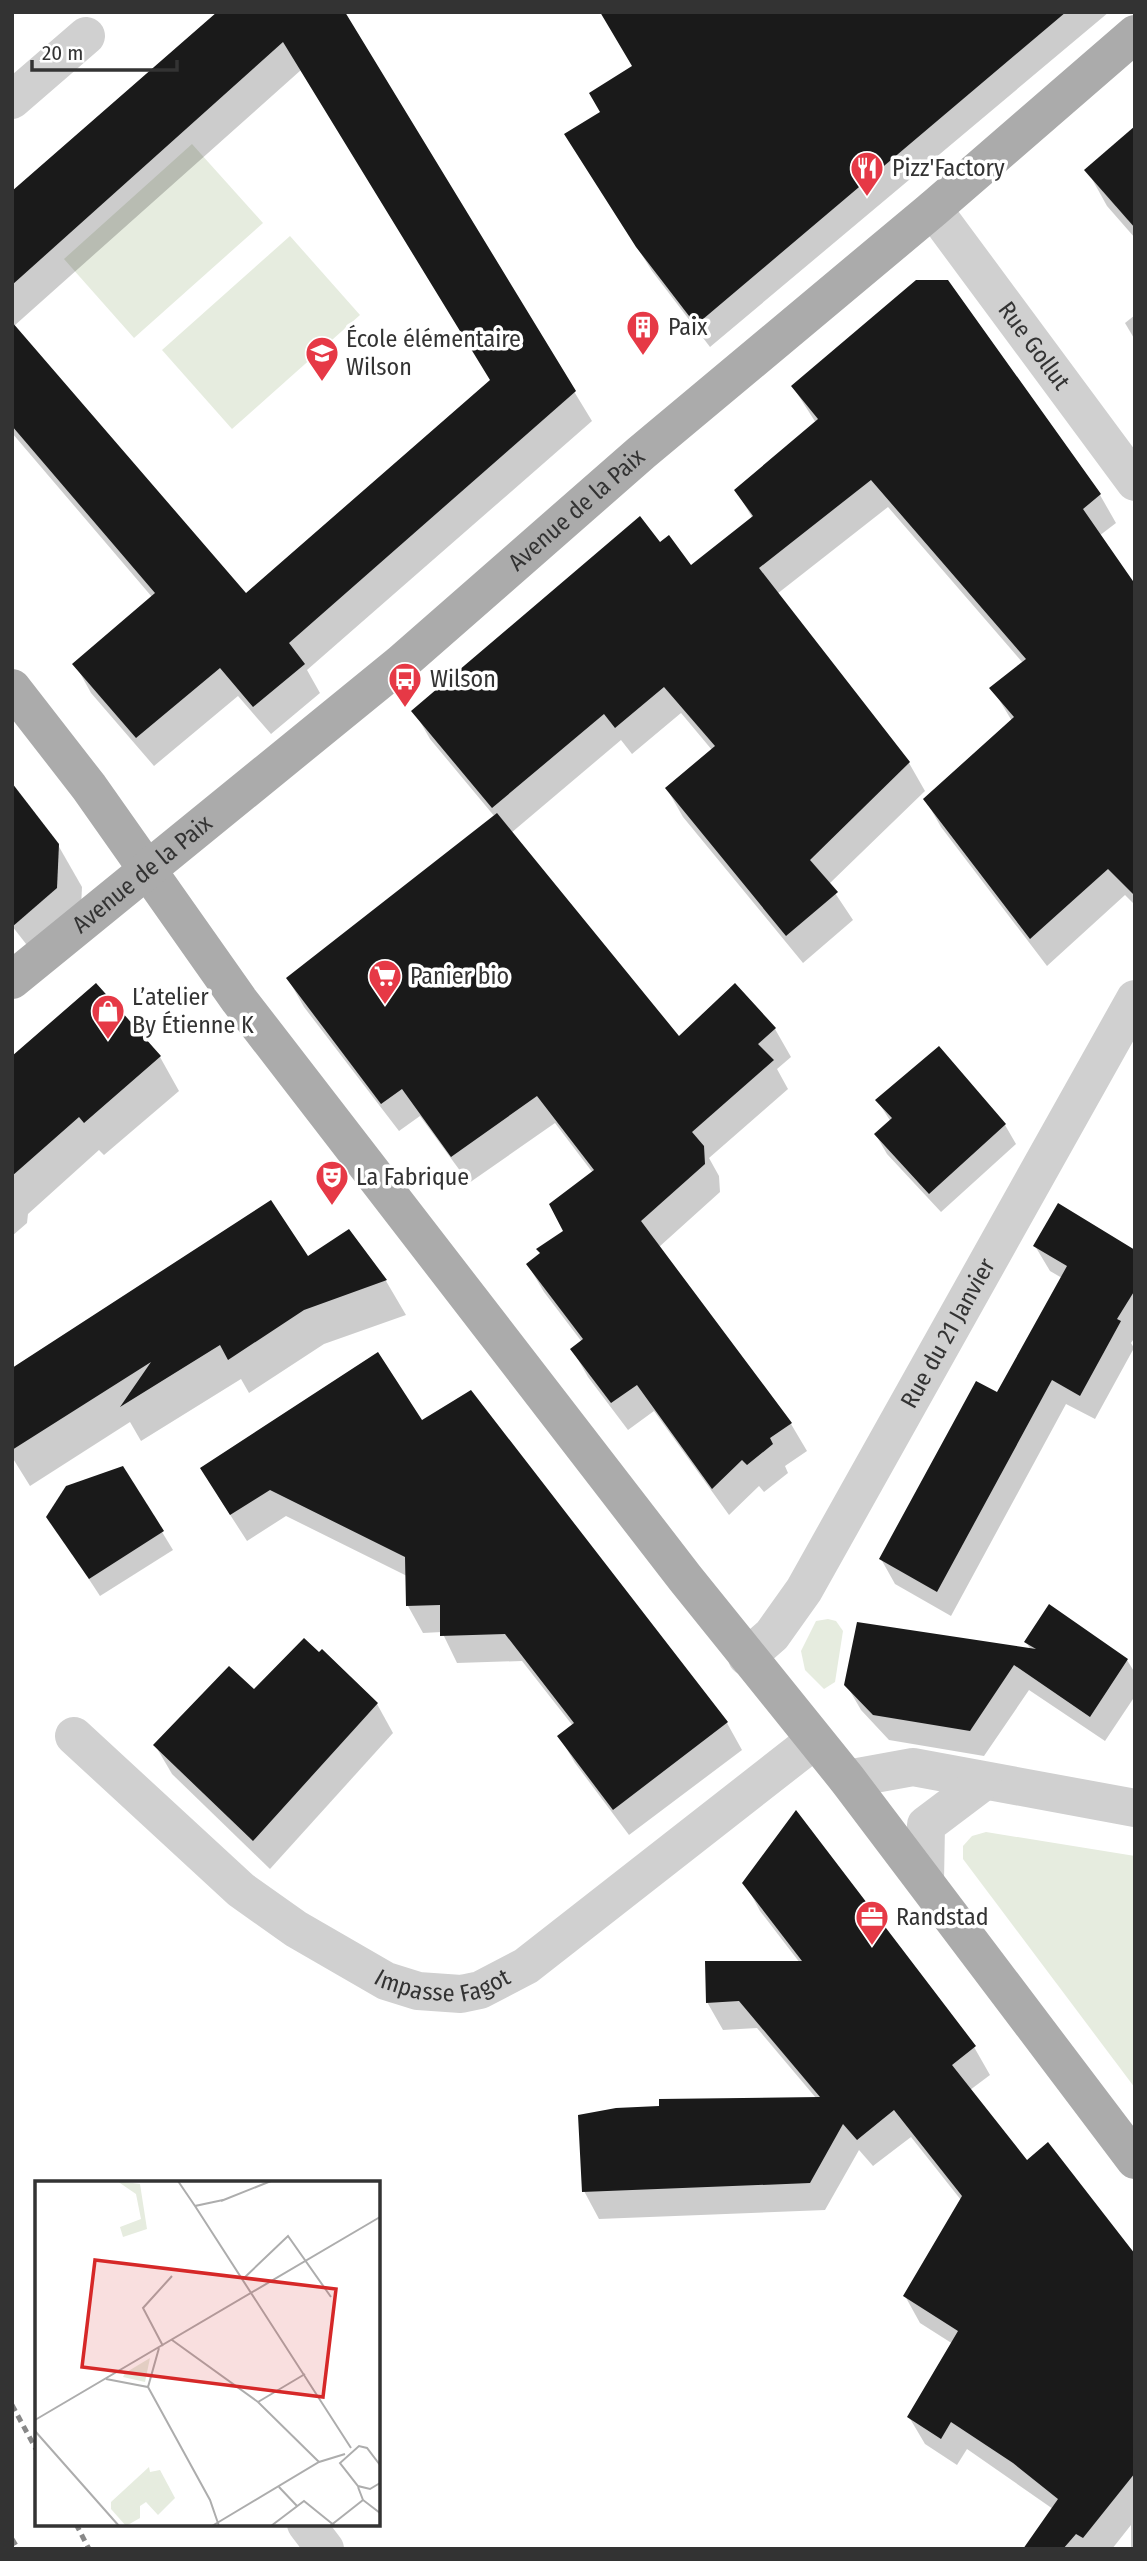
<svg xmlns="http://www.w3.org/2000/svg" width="1147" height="2561" font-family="'Fira Sans Condensed',sans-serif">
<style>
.green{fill:#e6ecdf}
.shadow{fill:#0003;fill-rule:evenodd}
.building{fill:#1a1a1a}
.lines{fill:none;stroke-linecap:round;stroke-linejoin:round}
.minor{stroke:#d0d0d0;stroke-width:38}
.major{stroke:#ababab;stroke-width:38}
.rail{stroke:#888;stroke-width:5;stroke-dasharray:7 5;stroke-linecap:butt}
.labels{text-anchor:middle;stroke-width:7;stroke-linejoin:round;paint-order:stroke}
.poi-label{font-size:24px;fill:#333;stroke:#fff;text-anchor:start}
.street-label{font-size:24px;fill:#333;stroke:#fff}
.inset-road{fill:none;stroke:#adadad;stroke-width:2}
.view{fill:#d62828;fill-opacity:0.15;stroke:#d62828;stroke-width:3.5}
.inset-edge{fill:none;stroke:#333;stroke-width:3.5}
</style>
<rect width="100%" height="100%" fill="#fff"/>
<g class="green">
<path d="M 192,144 L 263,223 L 134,338 L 64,259 Z"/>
<path d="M 290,236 L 360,315 L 232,429 L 162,350 Z"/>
<path d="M 828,1619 L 836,1621 L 843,1631 L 835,1682 L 824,1689 L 805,1670 L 801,1651 L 816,1621 Z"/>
<path d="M 986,1832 L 1135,1856 L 1135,2088 L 963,1859 L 963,1846 L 972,1836 Z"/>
</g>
<g class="shadow">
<path d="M 220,12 L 343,12 L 592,421 L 307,670 L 320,693 L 271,734 L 238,696 L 154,766 L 91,693 L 75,664 L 152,597 L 12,433 L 12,194 ZM 301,70 L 492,381 L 246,596 L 14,326 Z"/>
<path d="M 602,12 L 1109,12 L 710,347 L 652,271 L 580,157 L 602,113 L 634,67 Z"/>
<path d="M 1135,128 L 1135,238 L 1107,206 L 1087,170 Z"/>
<path d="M 1135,315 L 1135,340 L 1125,323 Z"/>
<path d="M 793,387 L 1100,495 L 1116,523 L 1099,536 L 1135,587 L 1135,905 L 1125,895 L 1047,966 L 941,827 L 925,799 L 1012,721 L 992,688 L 1023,663 L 888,507 L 777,594 L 909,763 L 925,791 L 829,884 L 853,920 L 803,963 L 683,817 L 667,789 L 712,750 L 681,713 L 632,754 L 621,740 L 511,833 L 678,1039 L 735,986 L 775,1029 L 791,1057 L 777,1069 L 788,1089 L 709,1158 L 719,1176 L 720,1192 L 659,1247 L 791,1424 L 807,1451 L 785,1466 L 788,1473 L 764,1492 L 759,1486 L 729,1515 L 654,1411 L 628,1430 L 588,1377 L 572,1349 L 582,1342 L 544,1292 L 528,1265 L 565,1232 L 593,1173 L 555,1123 L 469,1183 L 420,1116 L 399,1131 L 304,1007 L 288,979 L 495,817 L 430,739 L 414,711 L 660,544 L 691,568 L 753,519 L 736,490 L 816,423 Z"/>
<path d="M 58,845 L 82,887 L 80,929 L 41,963 L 12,926 Z"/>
<path d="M 96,986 L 160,1057 L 179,1091 L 104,1155 L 99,1150 L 28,1214 L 27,1223 L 12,1236 L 12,1058 Z"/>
<path d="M 877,1100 L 1005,1125 L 1016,1144 L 941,1212 L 887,1154 L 876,1135 L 891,1122 Z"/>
<path d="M 349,1231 L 386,1281 L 406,1315 L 324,1344 L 249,1393 L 241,1379 L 141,1441 L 130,1422 L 30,1486 L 12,1457 L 12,1370 L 308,1258 Z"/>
<path d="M 1035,1246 L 1135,1253 L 1135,1337 L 1131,1343 L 1134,1348 L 1095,1419 L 1066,1404 L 951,1616 L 895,1584 L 881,1559 L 997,1394 L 1062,1278 L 1050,1271 Z"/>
<path d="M 421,1422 L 727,1723 L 742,1750 L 629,1835 L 575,1763 L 559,1736 L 573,1726 L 522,1661 L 457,1663 L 442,1632 L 423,1633 L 408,1606 L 407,1576 L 286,1516 L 247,1541 L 218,1496 Z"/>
<path d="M 123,1468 L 173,1550 L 100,1596 L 48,1517 Z"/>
<path d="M 1026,1642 L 1127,1660 L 1135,1673 L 1135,1696 L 1105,1741 L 1029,1690 L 984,1756 L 889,1740 L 861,1710 L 846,1684 L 1031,1650 Z"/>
<path d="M 254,1692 L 377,1704 L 393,1733 L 270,1869 L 172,1774 L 155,1745 Z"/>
<path d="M 745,1883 L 974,2047 L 990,2075 L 970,2090 L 1027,2163 L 1135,2258 L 1135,2549 L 1131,2549 L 1131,2525 L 1112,2549 L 1025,2549 L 1053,2509 L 967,2449 L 957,2465 L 925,2444 L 909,2417 L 953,2344 L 920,2323 L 905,2296 L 961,2200 L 911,2137 L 873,2166 L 859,2150 L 825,2210 L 599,2219 L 584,2191 L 816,2098 L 757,2028 L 723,2030 L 707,2002 L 800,1963 L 760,1911 Z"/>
</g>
<g class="building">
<path d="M 217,12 L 345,12 L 576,391 L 289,643 L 305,664 L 253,707 L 220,668 L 136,738 L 72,664 L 155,593 L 12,426 L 12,322 L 246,593 L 490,380 L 283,42 L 12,285 L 12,191 Z"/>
<path d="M 600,12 L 1066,12 L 696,325 L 636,247 L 564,134 L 600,112 L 589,93 L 632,66 Z"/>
<path d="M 1135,126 L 1135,228 L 1084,170 Z"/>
<path d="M 916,280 L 948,280 L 1101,494 L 1083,509 L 1135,584 L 1135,896 L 1108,869 L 1030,939 L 923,799 L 1014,717 L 989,688 L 1026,659 L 871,480 L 759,568 L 910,762 L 810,860 L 838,892 L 786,936 L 665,788 L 715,746 L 664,687 L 615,728 L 604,714 L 492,808 L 411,711 L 640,516 L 660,542 L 669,535 L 691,565 L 753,516 L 734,490 L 818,419 L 791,386 Z"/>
<path d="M 12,783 L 59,844 L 57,888 L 12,927 Z"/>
<path d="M 497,813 L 679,1036 L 735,983 L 776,1028 L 758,1044 L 774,1060 L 692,1132 L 704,1146 L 705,1164 L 641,1221 L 792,1423 L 770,1438 L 773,1444 L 747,1465 L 742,1460 L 712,1489 L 637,1385 L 611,1403 L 570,1349 L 583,1339 L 526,1264 L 540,1253 L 536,1249 L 563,1231 L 549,1204 L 594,1170 L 537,1096 L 451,1157 L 402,1089 L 381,1104 L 286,978 Z"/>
<path d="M 96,983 L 161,1056 L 84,1123 L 79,1117 L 12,1176 L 12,1056 Z"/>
<path d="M 939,1046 L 1006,1124 L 929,1194 L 874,1134 L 892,1118 L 875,1100 Z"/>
<path d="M 271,1200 L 308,1256 L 349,1229 L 387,1280 L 304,1310 L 228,1360 L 220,1345 L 120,1407 L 151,1362 L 12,1450 L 12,1368 Z"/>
<path d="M 1058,1203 L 1135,1250 L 1135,1290 L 1117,1319 L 1121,1321 L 1080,1396 L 1052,1380 L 937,1592 L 879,1559 L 976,1381 L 997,1392 L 1067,1266 L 1033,1246 Z"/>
<path d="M 378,1352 L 422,1420 L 471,1390 L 728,1722 L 613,1810 L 557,1736 L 574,1723 L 505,1634 L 440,1636 L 440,1605 L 406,1606 L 405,1557 L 270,1490 L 230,1515 L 200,1468 Z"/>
<path d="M 123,1466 L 164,1531 L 89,1579 L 46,1517 L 66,1486 Z"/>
<path d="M 1049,1604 L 1128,1659 L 1090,1717 L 1014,1665 L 970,1731 L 873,1715 L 844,1685 L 857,1622 L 1036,1649 L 1024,1642 Z"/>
<path d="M 304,1638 L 319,1652 L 322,1649 L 378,1703 L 253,1841 L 153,1745 L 229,1666 L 254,1689 Z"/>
<path d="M 796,1810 L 976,2046 L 952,2065 L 1027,2160 L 1048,2142 L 1135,2254 L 1135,2473 L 1083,2538 L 1076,2534 L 1063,2549 L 1023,2549 L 1058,2499 L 1013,2463 L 951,2422 L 941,2439 L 907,2417 L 958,2331 L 903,2296 L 962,2196 L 894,2110 L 857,2140 L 843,2124 L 810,2183 L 582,2192 L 578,2115 L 616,2108 L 659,2106 L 659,2099 L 820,2097 L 739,2001 L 706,2003 L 705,1961 L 802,1961 L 742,1883 Z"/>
</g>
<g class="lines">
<g class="minor">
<path d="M 12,100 L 86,36"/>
<path id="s1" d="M 933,209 L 1135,482"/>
<path id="s2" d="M 747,1657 L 772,1635 L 804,1590 L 1135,999"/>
<path id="s3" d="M 74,1736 L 241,1890 L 296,1929 L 386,1981 L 418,1991 L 461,1994 L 480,1990 L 526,1966 L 815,1740"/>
<path d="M 847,1779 L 913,1767 L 1135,1808"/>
<path d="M 925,1881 L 926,1825 L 983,1782"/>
<path d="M 306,2524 L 325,2549"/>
</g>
<g class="major">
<path d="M 12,688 L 89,787 L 239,1000 L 685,1578 L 847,1779 L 1135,2160"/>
<path id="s4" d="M 12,980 L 400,664 L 641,453 L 933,209 L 1135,34"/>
</g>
<g class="rail">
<path d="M 12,2405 L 37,2451"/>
<path d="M 76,2524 L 89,2549"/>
<path d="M 12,2539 L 18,2549"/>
</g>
</g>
<defs>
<symbol id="restaurant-pin" viewBox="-11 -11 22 30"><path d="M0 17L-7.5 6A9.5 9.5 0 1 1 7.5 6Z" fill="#e63946" stroke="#fff"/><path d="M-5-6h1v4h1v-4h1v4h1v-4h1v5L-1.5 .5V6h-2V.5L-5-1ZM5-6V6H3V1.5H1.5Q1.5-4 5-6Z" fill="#fff"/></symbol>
<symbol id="building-pin" viewBox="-11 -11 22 30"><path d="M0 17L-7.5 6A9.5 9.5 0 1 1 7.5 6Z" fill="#e63946" stroke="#fff"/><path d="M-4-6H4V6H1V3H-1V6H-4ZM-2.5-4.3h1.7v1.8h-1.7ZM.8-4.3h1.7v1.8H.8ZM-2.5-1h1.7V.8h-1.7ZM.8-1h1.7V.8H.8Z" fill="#fff"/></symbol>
<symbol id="school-pin" viewBox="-11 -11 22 30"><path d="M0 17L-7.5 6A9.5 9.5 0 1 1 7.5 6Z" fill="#e63946" stroke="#fff"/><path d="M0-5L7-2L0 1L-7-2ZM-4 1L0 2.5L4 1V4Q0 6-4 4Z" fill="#fff"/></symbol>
<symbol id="bus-pin" viewBox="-11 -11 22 30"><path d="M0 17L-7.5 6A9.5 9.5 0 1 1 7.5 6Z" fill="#e63946" stroke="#fff"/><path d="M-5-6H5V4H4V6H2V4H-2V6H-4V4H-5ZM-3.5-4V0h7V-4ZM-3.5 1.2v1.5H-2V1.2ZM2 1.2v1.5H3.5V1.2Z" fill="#fff"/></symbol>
<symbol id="supermarket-pin" viewBox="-11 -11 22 30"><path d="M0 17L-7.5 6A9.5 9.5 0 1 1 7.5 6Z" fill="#e63946" stroke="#fff"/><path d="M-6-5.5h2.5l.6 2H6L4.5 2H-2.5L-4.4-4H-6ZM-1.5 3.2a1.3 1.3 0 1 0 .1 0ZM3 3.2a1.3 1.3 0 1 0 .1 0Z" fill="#fff"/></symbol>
<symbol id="shop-pin" viewBox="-11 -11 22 30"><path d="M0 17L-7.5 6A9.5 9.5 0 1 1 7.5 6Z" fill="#e63946" stroke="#fff"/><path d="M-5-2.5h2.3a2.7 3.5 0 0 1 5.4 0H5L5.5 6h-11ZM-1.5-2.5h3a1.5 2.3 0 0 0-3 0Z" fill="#fff"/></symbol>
<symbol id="theatre-pin" viewBox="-11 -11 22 30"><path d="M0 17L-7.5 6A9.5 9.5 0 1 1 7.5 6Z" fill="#e63946" stroke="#fff"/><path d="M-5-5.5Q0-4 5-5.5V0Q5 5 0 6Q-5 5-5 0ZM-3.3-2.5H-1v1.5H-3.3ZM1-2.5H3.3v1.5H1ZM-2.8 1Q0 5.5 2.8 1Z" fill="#fff"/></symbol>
<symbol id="office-pin" viewBox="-11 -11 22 30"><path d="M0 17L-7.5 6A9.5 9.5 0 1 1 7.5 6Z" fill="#e63946" stroke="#fff"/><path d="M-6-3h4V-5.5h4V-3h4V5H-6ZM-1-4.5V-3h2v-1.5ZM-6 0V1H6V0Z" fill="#fff"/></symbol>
</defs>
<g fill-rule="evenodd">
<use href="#restaurant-pin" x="848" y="149" width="38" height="52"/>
<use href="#building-pin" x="624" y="308" width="38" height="52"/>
<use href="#school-pin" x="303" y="334" width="38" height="52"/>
<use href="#bus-pin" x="386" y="660" width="38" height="52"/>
<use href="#supermarket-pin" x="366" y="957" width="38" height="52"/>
<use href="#shop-pin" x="89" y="992" width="38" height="52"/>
<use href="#theatre-pin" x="313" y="1158" width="38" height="52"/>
<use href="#office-pin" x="853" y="1898" width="38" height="52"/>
</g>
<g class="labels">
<g class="poi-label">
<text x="892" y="176">Pizz'Factory</text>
<text x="668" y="335">Paix</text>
<text x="346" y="347">École élémentaire<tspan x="346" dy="28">Wilson</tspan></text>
<text x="430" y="687">Wilson</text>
<text x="410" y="984">Panier bio</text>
<text x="132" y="1005">L’atelier<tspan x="132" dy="28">By Étienne K</tspan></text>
<text x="356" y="1185">La Fabrique</text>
<text x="896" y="1925">Randstad</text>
</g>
<g class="street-label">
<text dy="8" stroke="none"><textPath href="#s1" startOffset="170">Rue Gollut</textPath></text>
<text dy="8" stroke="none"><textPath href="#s4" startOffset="735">Avenue de la Paix</textPath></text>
<text dy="8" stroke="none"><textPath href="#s4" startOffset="168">Avenue de la Paix</textPath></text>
<text dy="8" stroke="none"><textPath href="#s2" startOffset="383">Rue du 21 Janvier</textPath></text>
<text dy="8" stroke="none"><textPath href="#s3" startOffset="457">Impasse Fagot</textPath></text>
</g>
</g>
<g transform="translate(35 2181)">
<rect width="345" height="345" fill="#fff"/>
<path d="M 82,0 L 105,3 L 112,48 L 88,56 L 85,46 L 106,38 L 101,13 ZM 115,177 L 110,201 L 88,196 L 90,192 ZM 114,286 L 115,291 L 125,289 L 140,317 L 123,334 L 111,321 L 105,325 L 105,337 L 91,345 L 76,328 L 76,321 Z" fill="#e6ecdf"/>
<path class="inset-road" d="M 143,0 L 160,25M 188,19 L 160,25 L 316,267M 186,20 L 236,0M 208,98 L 253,55 L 296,116M 137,159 L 223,221 L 284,281M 128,165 L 108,127 L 137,95M 71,198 L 113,206 L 124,167M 113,206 L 175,319 L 184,345M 223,221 L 270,193M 0,239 L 345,36M 0,250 L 84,345M 345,284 L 332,267 L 324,265 L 305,282 L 323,305 L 335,308 L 345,302M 244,306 L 262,325M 323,306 L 328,319 L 345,332M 177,345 L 284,281 L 310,273M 236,345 L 269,320 L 300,345M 295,345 L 328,319"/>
<path class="view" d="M 60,79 L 301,108 L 288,216 L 47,186 Z"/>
<rect width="345" height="345" class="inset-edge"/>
</g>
<rect width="1147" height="2561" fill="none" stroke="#333333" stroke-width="28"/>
<path d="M32 60v10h145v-10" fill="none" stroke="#333333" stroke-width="3.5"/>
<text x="42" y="60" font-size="21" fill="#333333" stroke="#ffffff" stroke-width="5" paint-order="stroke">20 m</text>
</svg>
